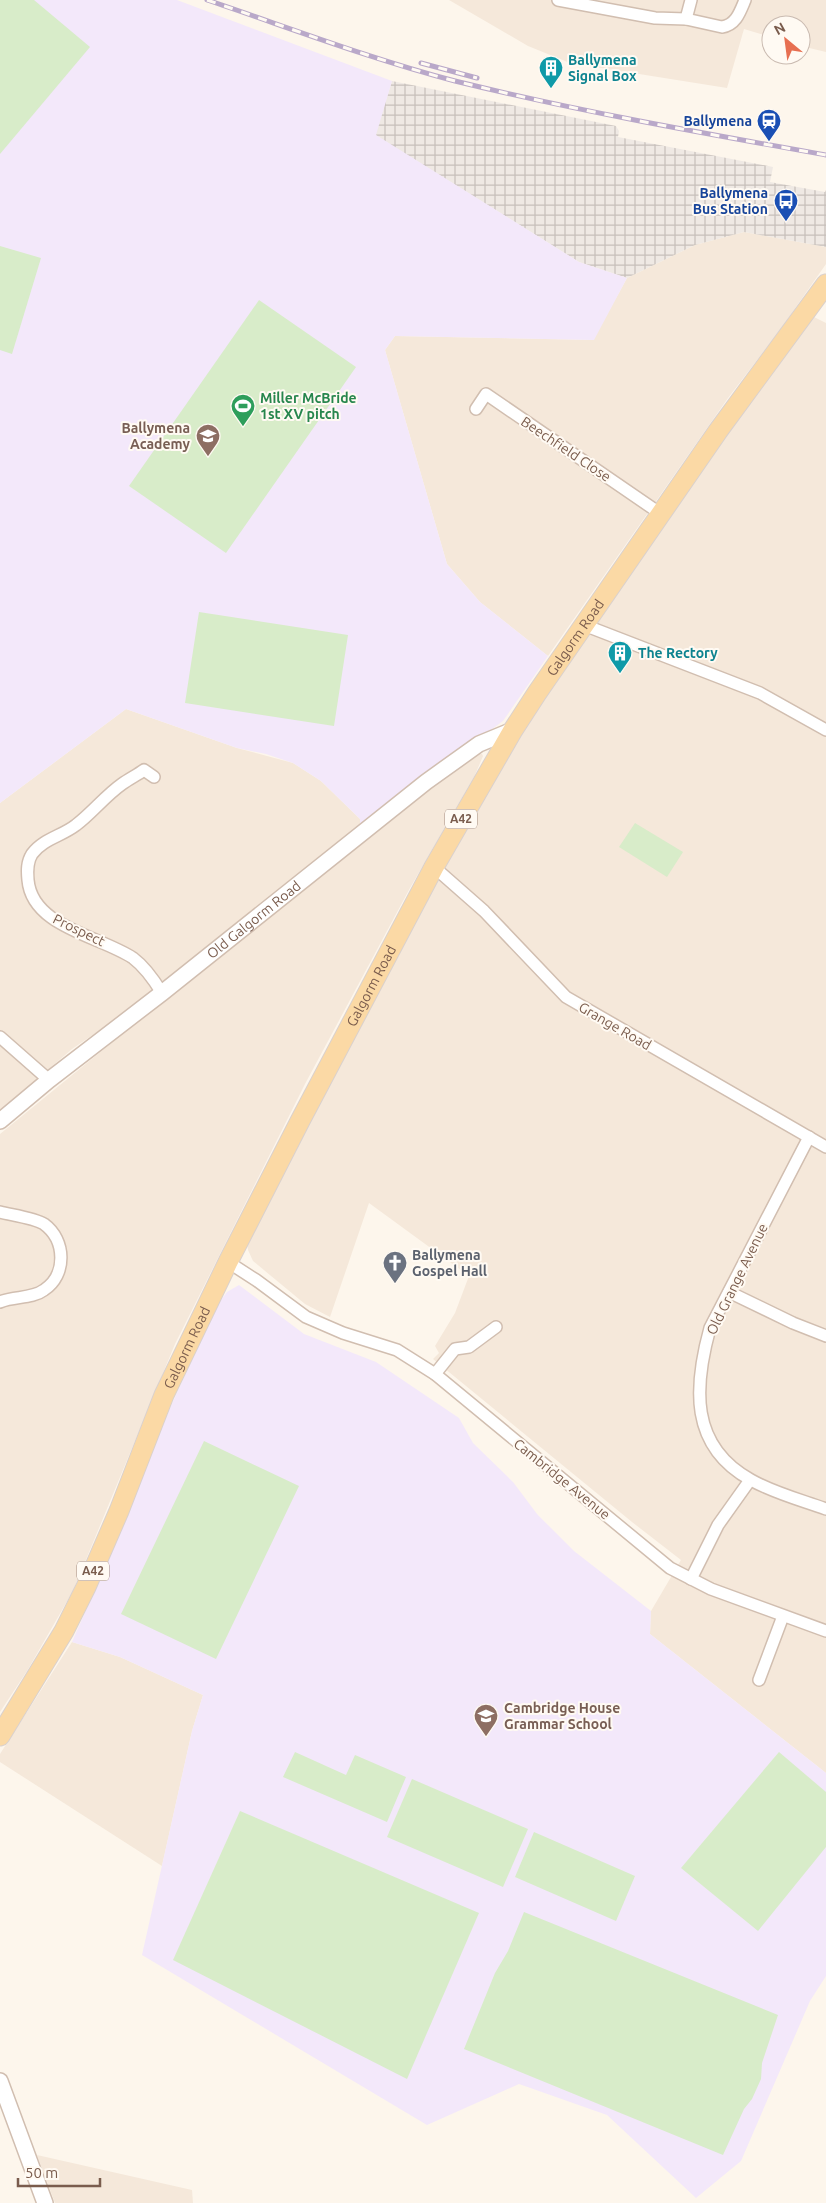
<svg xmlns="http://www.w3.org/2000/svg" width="826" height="2203" font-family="Ubuntu,sans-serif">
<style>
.residential{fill:#f5e8da}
.industrial{fill:url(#industrial-grid)}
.education{fill:#f3e8fa}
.green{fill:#d8ecc9}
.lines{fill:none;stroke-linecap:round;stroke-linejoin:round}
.minor-casing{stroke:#d1beb0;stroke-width:14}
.tertiary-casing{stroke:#d1beb0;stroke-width:18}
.primary-casing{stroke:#dad1cd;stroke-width:21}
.minor{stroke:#fff;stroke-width:11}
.tertiary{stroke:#fff;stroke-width:15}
.primary{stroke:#fbd9a5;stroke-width:19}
.rail-casing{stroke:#b9a8c9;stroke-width:5}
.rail{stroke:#fffaf3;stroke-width:3;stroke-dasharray:9;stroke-linecap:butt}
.labels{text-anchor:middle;stroke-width:4;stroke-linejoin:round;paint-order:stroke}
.shield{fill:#fffaf3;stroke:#a28b7f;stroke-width:1}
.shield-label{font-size:12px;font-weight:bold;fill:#7a5c4d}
.culture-label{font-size:14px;font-weight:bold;fill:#0d838f;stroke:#fffaf3;text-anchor:start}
.transit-label{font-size:14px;font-weight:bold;fill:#164399;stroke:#fffaf3;text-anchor:end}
.leisure-label{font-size:14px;font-weight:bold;fill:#27864d;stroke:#fffaf3;text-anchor:start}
.education-label{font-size:14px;font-weight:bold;fill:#785e54;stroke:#fffaf3;text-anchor:end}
.street-label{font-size:14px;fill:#7a5c4d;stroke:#fffaf3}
.worship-label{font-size:14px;font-weight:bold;fill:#5b616d;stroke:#fffaf3;text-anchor:start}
</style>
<defs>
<pattern id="industrial-grid" width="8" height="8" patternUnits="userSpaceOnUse" patternTransform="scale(1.25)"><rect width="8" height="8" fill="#efe9e4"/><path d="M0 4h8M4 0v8" fill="none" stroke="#c7c0bb"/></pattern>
</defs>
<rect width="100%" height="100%" fill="#fdf6ec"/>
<g class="residential">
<path d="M 449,0 L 826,0 L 826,52 L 801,46 L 801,25 L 771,25 L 771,37 L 744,29 L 727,88 L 570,63 L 528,46 Z"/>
<path d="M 744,232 L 826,247 L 826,264 L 777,334 L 728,398 L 548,656 L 480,602 L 447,564 L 385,350 L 395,336 L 593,340 L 627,278 L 695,245 Z"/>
<path d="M 814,317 L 826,323 L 826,1773 L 650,1634 L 651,1611 L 681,1560 L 632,1522 L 433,1359 L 439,1353 L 435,1346 L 455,1313 L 469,1276 L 369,1203 L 330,1317 L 305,1304 L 253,1261 L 248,1250 L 247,1243 L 342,1054 L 469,819 L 552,685 L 633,571 L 748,403 Z"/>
<path d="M 126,709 L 237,748 L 293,763 L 321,781 L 360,819 L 360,826 L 116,1019 L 72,1049 L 0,1111 L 0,803 Z"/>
<path d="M 477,754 L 482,754 L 483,756 L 475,775 L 410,888 L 305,1084 L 175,1344 L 73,1591 L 27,1671 L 0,1712 L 0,1134 L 246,933 L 456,768 Z"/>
<path d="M 72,1642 L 120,1657 L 203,1695 L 192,1731 L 162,1866 L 0,1762 L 0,1754 Z"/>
<path d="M 37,2155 L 192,2190 L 193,2203 L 55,2203 Z"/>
</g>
<path class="industrial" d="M 392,81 L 616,126 L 619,131 L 618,137 L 773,167 L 770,182 L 825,192 L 826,190 L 826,247 L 744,232 L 695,245 L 627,278 L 579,262 L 375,135 Z"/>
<g class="education">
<path d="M 0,0 L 177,0 L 392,81 L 376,135 L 579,262 L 627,278 L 594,340 L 395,336 L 385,350 L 447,564 L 480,602 L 548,656 L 503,721 L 360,826 L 360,819 L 321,781 L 293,763 L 266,754 L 237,748 L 126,709 L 0,803 Z"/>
<path d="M 239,1285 L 304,1334 L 376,1362 L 459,1418 L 473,1443 L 513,1482 L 537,1514 L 574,1551 L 651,1611 L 650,1634 L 826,1773 L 826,1976 L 810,2001 L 741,2161 L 696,2198 L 607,2115 L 519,2084 L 427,2125 L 142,1955 L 192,1731 L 203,1695 L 120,1657 L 72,1642 L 126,1519 L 170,1408 L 216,1307 L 227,1292 Z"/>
</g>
<g class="green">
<path d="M 0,0 L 34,0 L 90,47 L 0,154 Z"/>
<path d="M 0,246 L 41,258 L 12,354 L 0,350 Z"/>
<path d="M 259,300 L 356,367 L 226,553 L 129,486 Z"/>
<path d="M 199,612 L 348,635 L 334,726 L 185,703 Z"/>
<path d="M 635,823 L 683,852 L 667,877 L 619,847 Z"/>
<path d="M 204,1441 L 299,1486 L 216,1659 L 121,1614 Z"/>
<path d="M 295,1752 L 346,1775 L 355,1755 L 406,1777 L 387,1822 L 283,1777 Z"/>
<path d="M 779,1752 L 826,1792 L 826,1847 L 758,1931 L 681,1868 Z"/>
<path d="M 412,1779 L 528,1829 L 503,1887 L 387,1837 Z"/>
<path d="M 240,1811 L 479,1913 L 407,2079 L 173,1960 Z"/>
<path d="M 534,1832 L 635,1876 L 616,1921 L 515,1877 Z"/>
<path d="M 524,1912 L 778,2015 L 762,2063 L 761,2079 L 752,2099 L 744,2109 L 723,2155 L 464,2049 L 495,1973 L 508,1951 Z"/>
</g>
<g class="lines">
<defs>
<g id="minor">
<path d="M 558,0 L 655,18 L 686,19 L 691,0"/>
<path d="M 686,19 L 722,27 C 736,25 740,12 745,0"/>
<path d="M 476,409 L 486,394 L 661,514"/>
<path d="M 584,625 L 760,693 L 826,730"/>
<path d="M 154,777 L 144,770 C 137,775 129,779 122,784 C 105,796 92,813 76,825 C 62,836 43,839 32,854 C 27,862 27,870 28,880 C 32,927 100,936 133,958 C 145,967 154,980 162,993"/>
<path d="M 434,867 L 484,911 L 566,997 L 826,1147"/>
<path d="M 0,1037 L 49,1080"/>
<path d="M 809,1137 L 710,1328 C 694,1386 689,1446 751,1480 C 774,1493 801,1500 826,1509"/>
<path d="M 0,1212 C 12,1215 35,1218 44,1224 C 66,1240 67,1275 44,1290 C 32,1299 14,1296 0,1302"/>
<path d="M 228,1262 L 256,1280 L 306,1317 L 343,1333 L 397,1350 L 435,1374 L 670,1568 L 711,1589 L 826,1631"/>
<path d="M 729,1292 L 793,1323 L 826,1336"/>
<path d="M 435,1374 L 455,1349 L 469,1347 L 496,1327"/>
<path d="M 691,1579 L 718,1525 L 750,1480"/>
<path d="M 759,1680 L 783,1616"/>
</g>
<g id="tertiary">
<path id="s1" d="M 0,1121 L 49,1080 L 162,993 L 426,782 L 479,744 L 513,730"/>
<path d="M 0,2081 L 45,2203"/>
</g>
<g id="primary">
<path id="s2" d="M 0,1736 L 64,1631 L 86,1587 L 119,1511 L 164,1395 L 228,1262 L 300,1121 L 434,867 L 513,730 L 537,693 L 718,431 L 826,284"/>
</g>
</defs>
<use href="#minor" class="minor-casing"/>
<use href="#tertiary" class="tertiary-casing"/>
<use href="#primary" class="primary-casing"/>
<use href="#minor" class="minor"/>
<use href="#tertiary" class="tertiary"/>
<use href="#primary" class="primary"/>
<defs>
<g id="rail">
<path d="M 207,0 C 290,28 371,59 455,81 C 577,111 702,133 826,155"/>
<path d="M 421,63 L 477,78"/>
</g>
</defs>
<use href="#rail" class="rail-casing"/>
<use href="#rail" class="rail"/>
</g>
<defs>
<symbol id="building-pin" viewBox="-11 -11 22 30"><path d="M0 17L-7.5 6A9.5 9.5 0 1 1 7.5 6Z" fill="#0f9aa8" stroke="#fffaf3"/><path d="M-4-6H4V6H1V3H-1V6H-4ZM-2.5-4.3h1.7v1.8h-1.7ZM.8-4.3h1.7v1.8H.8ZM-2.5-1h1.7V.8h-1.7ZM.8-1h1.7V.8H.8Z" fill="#fff"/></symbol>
<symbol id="station-pin" viewBox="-11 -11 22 30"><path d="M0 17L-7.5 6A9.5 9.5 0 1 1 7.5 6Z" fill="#1a4fb4" stroke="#fffaf3"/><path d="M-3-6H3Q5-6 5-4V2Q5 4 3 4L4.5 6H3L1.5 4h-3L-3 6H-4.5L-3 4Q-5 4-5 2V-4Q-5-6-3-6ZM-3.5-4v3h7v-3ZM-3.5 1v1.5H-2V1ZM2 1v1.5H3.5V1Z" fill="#fff"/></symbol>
<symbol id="bus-pin" viewBox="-11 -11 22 30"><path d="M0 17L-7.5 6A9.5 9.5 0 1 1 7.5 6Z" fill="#1a4fb4" stroke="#fffaf3"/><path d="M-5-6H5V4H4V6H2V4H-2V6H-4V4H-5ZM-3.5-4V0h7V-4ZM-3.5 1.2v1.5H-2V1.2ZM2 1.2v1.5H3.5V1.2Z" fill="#fff"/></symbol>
<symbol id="stadium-pin" viewBox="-11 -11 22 30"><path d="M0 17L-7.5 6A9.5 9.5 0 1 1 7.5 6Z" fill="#2e9e5b" stroke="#fffaf3"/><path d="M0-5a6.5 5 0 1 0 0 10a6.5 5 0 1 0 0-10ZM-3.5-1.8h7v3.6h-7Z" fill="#fff"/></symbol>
<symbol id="school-pin" viewBox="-11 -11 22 30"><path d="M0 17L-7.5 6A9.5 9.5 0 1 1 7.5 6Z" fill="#8d6e63" stroke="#fffaf3"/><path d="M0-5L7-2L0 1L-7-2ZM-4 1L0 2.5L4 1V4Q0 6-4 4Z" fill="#fff"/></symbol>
<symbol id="church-pin" viewBox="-11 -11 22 30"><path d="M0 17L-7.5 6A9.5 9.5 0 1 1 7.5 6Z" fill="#6b7280" stroke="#fffaf3"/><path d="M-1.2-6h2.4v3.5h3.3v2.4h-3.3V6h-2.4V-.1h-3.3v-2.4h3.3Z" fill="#fff"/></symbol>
</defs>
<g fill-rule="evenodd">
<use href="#building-pin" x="537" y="54" width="28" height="38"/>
<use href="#station-pin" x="755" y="107" width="28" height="38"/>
<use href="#bus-pin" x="772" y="187" width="28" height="38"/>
<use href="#stadium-pin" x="229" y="392" width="28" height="38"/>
<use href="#school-pin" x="194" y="422" width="28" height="38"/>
<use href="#building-pin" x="606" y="639" width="28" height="38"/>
<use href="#church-pin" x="381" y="1249" width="28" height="38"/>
<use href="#school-pin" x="472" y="1702" width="28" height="38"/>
</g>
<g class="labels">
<g class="shield">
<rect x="445" y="809.5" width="32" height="19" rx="4"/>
<rect x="77" y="1561.5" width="32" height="19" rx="4"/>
</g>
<g class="shield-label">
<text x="461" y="823">A42</text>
<text x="93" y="1575">A42</text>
</g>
<g class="culture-label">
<text x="568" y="65">Ballymena<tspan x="568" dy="16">Signal Box</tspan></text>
<text x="638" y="658">The Rectory</text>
</g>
<g class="transit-label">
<text x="752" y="126">Ballymena</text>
<text x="768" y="198">Ballymena<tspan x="768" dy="16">Bus Station</tspan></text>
</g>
<g class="leisure-label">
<text x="260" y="403">Miller McBride<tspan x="260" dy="16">1st XV pitch</tspan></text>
</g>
<g class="education-label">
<text x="190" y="433">Ballymena<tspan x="190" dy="16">Academy</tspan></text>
<text x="504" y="1713" text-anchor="start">Cambridge House<tspan x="504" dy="16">Grammar School</tspan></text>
</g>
<g class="street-label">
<text transform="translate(566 449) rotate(34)" y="5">Beechfield Close</text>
<text dy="5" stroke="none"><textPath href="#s2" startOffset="1242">Galgorm Road</textPath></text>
<text dy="5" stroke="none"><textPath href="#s1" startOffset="324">Old Galgorm Road</textPath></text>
<text transform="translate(79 930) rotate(26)" y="5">Prospect</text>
<text dy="5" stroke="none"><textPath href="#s2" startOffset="838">Galgorm Road</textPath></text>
<text transform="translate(615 1026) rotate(30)" y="5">Grange Road</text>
<text transform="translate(737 1279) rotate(-64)" y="5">Old Grange Avenue</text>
<text dy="5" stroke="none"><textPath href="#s2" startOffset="432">Galgorm Road</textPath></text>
<text transform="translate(562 1479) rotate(39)" y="5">Cambridge Avenue</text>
</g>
<g class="worship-label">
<text x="412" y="1260">Ballymena<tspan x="412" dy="16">Gospel Hall</tspan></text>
</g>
</g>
<g transform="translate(786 40) rotate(331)"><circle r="24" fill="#fffaf3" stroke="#cabbb1"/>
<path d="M0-4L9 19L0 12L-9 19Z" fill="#e76f51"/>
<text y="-8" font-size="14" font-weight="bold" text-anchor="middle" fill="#7a5c4d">N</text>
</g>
<path d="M18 2178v8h82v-8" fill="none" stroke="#7a5c4d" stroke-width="2.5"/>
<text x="25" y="2178" font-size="15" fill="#7a5c4d" stroke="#fffaf3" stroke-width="4" paint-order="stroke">50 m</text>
</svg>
